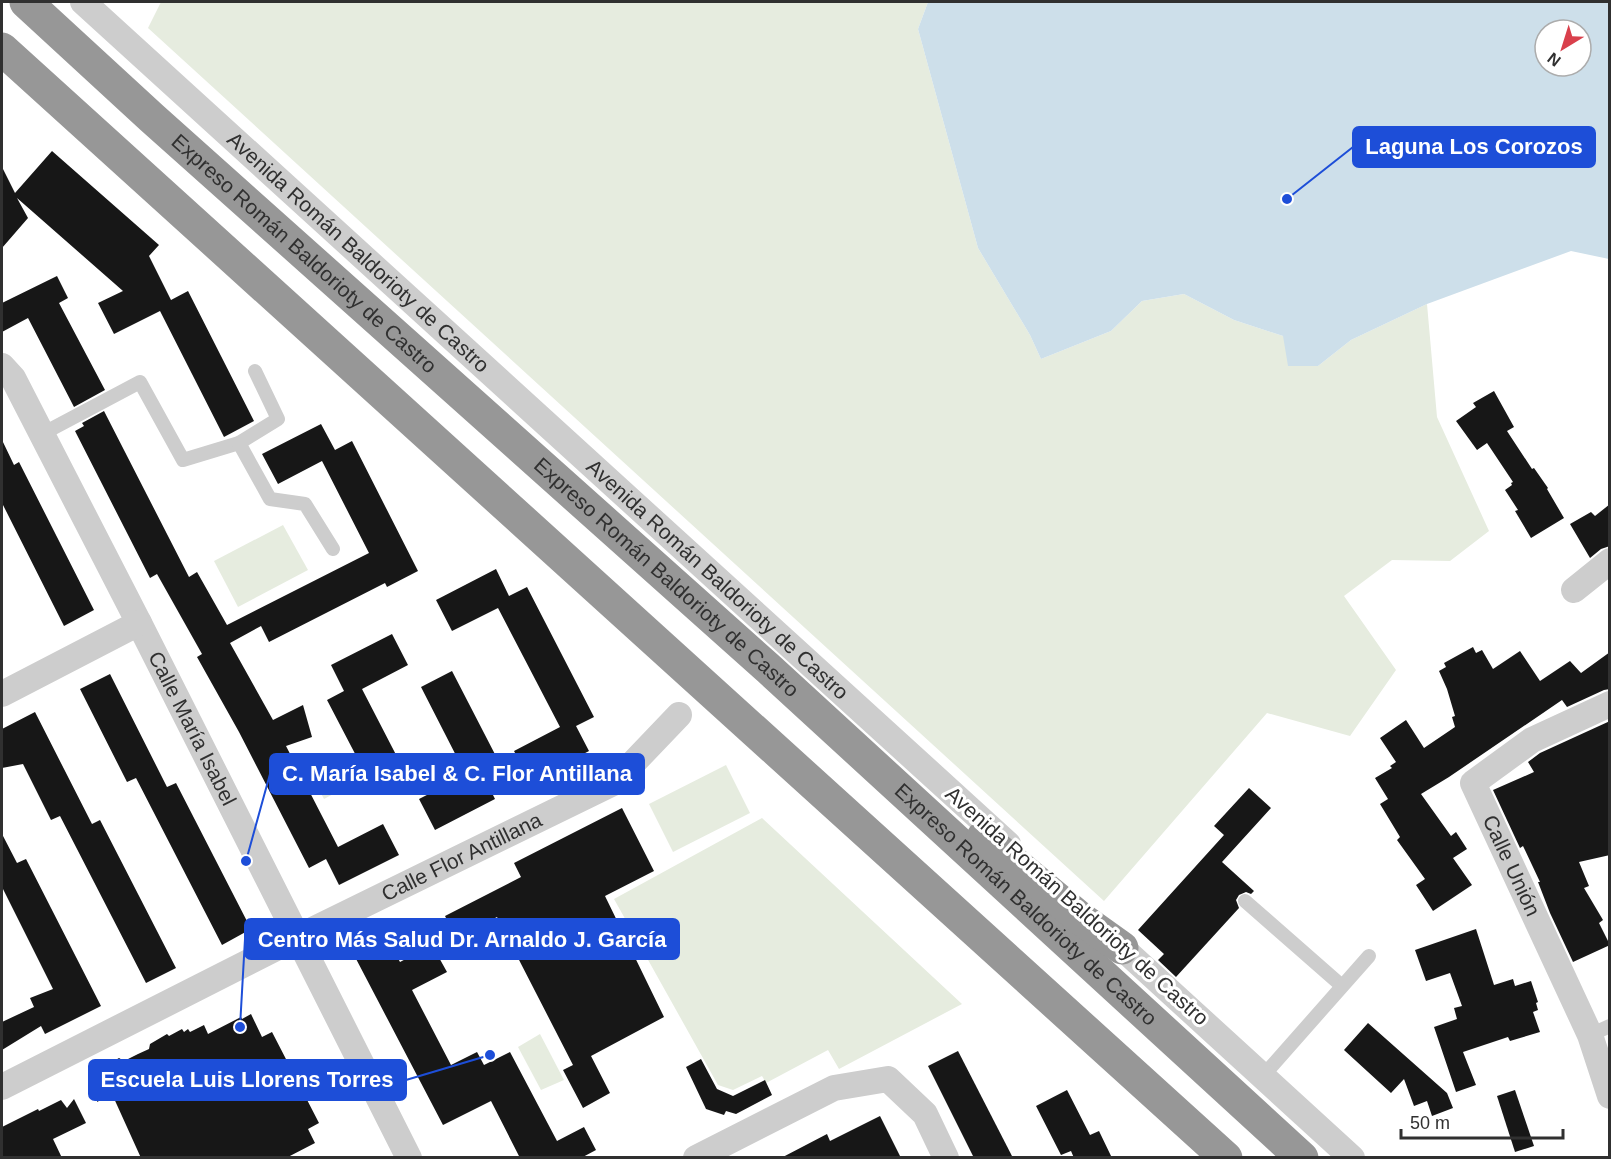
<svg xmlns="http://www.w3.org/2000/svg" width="1611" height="1159" font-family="Helvetica,sans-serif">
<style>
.green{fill:#e6ecdf}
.water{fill:#cddfea;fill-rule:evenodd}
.building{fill:#171717}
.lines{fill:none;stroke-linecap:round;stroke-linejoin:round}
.lane{stroke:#cdcdcd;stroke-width:14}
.street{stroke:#cdcdcd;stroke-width:26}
.highway{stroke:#979797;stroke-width:33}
.labels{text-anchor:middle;stroke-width:6;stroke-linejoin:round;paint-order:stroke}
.street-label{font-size:21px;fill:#303030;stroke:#fff}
.leader{fill:none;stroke:#1d4ed8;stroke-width:2}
.callout-dot{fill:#1d4ed8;stroke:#fff;stroke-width:2}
.callout{fill:#1d4ed8;stroke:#1d4ed8;stroke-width:2}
.callout-label{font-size:22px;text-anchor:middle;font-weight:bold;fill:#fff}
</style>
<rect width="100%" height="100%" fill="#fff"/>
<g class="green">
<path d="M 161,2 L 928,2 L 918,29 L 978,248 L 1030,335 L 1041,359 L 1111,331 L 1142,301 L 1184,294 L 1234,320 L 1283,336 L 1318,366 L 1351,340 L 1427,304 L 1437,417 L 1489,531 L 1450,561 L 1392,560 L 1344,596 L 1396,670 L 1350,736 L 1267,713 L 1104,901 L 148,28 Z"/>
<path d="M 283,525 L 308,570 L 238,607 L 214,561 Z"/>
<path d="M 335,755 L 350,785 L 324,799 L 308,769 Z"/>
<path d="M 726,765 L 750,813 L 673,852 L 649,804 Z"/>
<path d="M 762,818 L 962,1004 L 839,1069 L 828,1050 L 766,1083 L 762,1076 L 733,1090 L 718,1085 L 614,899 Z"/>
<path d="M 540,1034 L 564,1080 L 541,1090 L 518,1047 Z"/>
</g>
<path class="water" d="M 928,2 L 1609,2 L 1609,259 L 1571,251 L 1427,304 L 1351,340 L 1318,366 L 1288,366 L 1283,336 L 1234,320 L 1184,294 L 1142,301 L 1111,331 L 1041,359 L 1030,335 L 978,248 L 918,29 ZM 1545,30 L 1581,30 L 1581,66 L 1545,66 Z"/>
<g class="building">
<path d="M 52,151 L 159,245 L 149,256 L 171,300 L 188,291 L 254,421 L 224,437 L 160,311 L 114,334 L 98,303 L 123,291 L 17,198 L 28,218 L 2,248 L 2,167 L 15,193 Z"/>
<path d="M 57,276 L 68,298 L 59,303 L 105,390 L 74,407 L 28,318 L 2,332 L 2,303 Z"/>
<path d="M 1494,391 L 1514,427 L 1507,431 L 1532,469 L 1534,468 L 1548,488 L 1547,489 L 1564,518 L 1531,538 L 1515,511 L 1518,510 L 1505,490 L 1512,485 L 1511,483 L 1513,482 L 1487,443 L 1477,450 L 1456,421 L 1476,407 L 1473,403 Z"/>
<path d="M 104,411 L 189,577 L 197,572 L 227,625 L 369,553 L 322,461 L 278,484 L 262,454 L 321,424 L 335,450 L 352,441 L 418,571 L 387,587 L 385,583 L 269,642 L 261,626 L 230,643 L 273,720 L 303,705 L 312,737 L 286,746 L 338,847 L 383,824 L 399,855 L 339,885 L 326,859 L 309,868 L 239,732 L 197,657 L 202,654 L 157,574 L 150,578 L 75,431 L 84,426 L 82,423 Z"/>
<path d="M 2,440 L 14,465 L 19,462 L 94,610 L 64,626 L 2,503 Z"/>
<path d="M 1610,504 L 1610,546 L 1601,549 L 1590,558 L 1570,524 L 1591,512 L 1595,516 Z"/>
<path d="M 496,569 L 509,596 L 527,587 L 594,717 L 576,726 L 589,751 L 530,782 L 514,751 L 560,727 L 498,608 L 452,631 L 436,600 Z"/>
<path d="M 392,634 L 408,665 L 362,689 L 407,776 L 375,792 L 327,700 L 344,691 L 331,665 Z"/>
<path d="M 1473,647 L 1476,653 L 1482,650 L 1493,669 L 1520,651 L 1540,681 L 1570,661 L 1581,673 L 1610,652 L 1610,689 L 1604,690 L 1567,707 L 1562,700 L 1449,777 L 1421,794 L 1451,836 L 1456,832 L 1467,849 L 1453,858 L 1472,885 L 1433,911 L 1416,885 L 1425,879 L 1397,840 L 1400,837 L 1380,804 L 1388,799 L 1375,778 L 1392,768 L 1390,766 L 1396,762 L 1380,738 L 1406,720 L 1424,748 L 1455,727 L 1452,717 L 1455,716 L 1447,689 L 1439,671 L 1446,667 L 1444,663 Z"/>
<path d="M 452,671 L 500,764 L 482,773 L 495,799 L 435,830 L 419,799 L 466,775 L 421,687 Z"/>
<path d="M 110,674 L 167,787 L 176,783 L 251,929 L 222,945 L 136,778 L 127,782 L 80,689 Z"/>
<path d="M 35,712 L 92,824 L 100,820 L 176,968 L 146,983 L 60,816 L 51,820 L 23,764 L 2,768 L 2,729 Z"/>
<path d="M 1610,721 L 1610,855 L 1579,862 L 1589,886 L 1584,888 L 1603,920 L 1599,923 L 1610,945 L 1573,962 L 1550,913 L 1538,882 L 1540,882 L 1523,846 L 1520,848 L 1493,790 L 1534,772 L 1528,762 L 1540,753 Z"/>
<path d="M 1249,788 L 1271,808 L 1222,862 L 1254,891 L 1251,894 L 1246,892 L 1239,895 L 1236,900 L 1239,908 L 1176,977 L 1158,960 L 1164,954 L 1138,930 L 1224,835 L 1214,826 Z"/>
<path d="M 622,808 L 654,871 L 605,896 L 664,1017 L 591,1056 L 610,1093 L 583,1108 L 563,1070 L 573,1065 L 497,917 L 456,938 L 445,916 L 521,877 L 514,863 Z"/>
<path d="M 2,834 L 17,863 L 26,859 L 101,1006 L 45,1034 L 41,1026 L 2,1050 L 2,1022 L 34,1007 L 30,998 L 53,989 L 2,887 Z"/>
<path d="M 1476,929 L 1494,985 L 1513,979 L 1515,986 L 1531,981 L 1538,1002 L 1536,1003 L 1538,1010 L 1533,1012 L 1540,1032 L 1510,1041 L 1508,1037 L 1463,1052 L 1476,1085 L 1456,1092 L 1434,1027 L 1457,1019 L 1454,1008 L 1462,1006 L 1450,973 L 1426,981 L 1415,950 Z"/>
<path d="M 387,938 L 400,962 L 432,945 L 447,972 L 412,990 L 451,1065 L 477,1052 L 484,1065 L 510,1052 L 557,1141 L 584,1127 L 596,1150 L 581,1158 L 520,1158 L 491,1101 L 443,1125 L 354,955 Z"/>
<path d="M 251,1014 L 262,1037 L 272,1032 L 319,1123 L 308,1129 L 315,1143 L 286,1158 L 141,1158 L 112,1094 L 97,1102 L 100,1082 L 113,1075 L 109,1064 L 119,1058 L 124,1061 L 138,1054 L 149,1049 L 150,1044 L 167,1034 L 169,1036 L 182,1029 L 184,1032 L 188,1029 L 190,1032 L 204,1025 L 208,1034 L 241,1017 L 242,1019 Z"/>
<path d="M 1368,1023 L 1447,1093 L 1453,1108 L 1432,1116 L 1427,1101 L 1414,1106 L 1404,1079 L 1391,1093 L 1344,1050 Z"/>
<path d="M 958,1051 L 1013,1158 L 974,1158 L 928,1066 Z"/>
<path d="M 701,1059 L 717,1089 L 733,1096 L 765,1080 L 772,1095 L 736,1114 L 726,1111 L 724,1115 L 706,1109 L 686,1067 Z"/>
<path d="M 1067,1090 L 1090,1135 L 1099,1131 L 1112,1158 L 1074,1158 L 1071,1151 L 1061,1155 L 1036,1106 Z"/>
<path d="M 1515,1090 L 1534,1146 L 1515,1152 L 1497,1096 Z"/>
<path d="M 74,1099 L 86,1123 L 53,1139 L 62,1158 L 2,1158 L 2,1127 L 38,1109 L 39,1111 L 61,1100 L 67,1108 Z"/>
<path d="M 880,1116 L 901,1158 L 781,1158 L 827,1134 L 830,1141 Z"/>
</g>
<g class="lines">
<g class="lane">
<path d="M 42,434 L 140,382 L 183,460 L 239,443 L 270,499 L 305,504 L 333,549"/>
<path d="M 239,443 L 278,419 L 255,371"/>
<path d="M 1245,901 L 1342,986"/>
<path d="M 1590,1035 L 1610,1026"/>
<path d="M 1263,1076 L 1369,956"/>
</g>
<g class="street">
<path id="s1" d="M 83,2 L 1008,844"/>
<path id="s2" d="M 2,366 L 13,378 L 139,623 L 409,1158"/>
<path d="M 1574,590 L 1610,561"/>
<path d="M 2,694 L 139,623"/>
<path id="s3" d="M 1610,704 L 1532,740 L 1473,783 L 1590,1035 L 1610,1096"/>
<path d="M 1108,935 L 1352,1158"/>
<path id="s4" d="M 2,1087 L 298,937 L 615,782 L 679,715"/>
<path d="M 696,1158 L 834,1088 L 888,1079 L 925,1114 L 946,1158"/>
</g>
<g class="highway">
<path id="s5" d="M 26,2 L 152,118 L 769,669 L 1302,1158"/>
<path d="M 2,49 L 1226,1158"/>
<path d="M 983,837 L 1080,918 L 1122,948"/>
</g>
</g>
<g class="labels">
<g class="street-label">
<text dy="7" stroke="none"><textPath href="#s1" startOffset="372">Avenida Román Baldorioty de Castro</textPath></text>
<text dy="7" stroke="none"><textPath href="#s5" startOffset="375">Expreso Román Baldorioty de Castro</textPath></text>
<text dy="7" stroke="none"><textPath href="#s5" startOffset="861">Expreso Román Baldorioty de Castro</textPath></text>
<text dy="7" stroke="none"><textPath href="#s1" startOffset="858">Avenida Román Baldorioty de Castro</textPath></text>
<text dy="7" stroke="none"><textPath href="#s2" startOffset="410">Calle María Isabel</textPath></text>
<text dy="7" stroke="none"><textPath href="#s4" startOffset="514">Calle Flor Antillana</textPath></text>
<text dy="7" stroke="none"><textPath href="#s3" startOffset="250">Calle Unión</textPath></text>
<text dy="7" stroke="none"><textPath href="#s5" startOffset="1347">Expreso Román Baldorioty de Castro</textPath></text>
<text transform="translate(1077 906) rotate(42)" y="7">Avenida Román Baldorioty de Castro</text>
</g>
</g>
<path class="leader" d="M1287 199L1353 147M246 861L270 774M240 1027L245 939M490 1055L406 1080"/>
<g class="callout-dot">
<circle cx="1287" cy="199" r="6"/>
<circle cx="246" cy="861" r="6"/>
<circle cx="240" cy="1027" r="6"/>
<circle cx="490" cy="1055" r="6"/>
</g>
<g class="callout">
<rect x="1353" y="127" width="242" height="40" rx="6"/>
<rect x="270" y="754" width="374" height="40" rx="6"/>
<rect x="245" y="919" width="434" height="40" rx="6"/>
<rect x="89" y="1060" width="317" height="40" rx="6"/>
</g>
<g class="callout-label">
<text x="1474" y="154">Laguna Los Corozos</text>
<text x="457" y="781">C. María Isabel &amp; C. Flor Antillana</text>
<text x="462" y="947">Centro Más Salud Dr. Arnaldo J. García</text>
<text x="247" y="1087">Escuela Luis Llorens Torres</text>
</g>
<rect width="1611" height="1159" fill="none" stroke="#303030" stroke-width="6"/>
<g transform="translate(1563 48) rotate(218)"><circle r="28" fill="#ffffff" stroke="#acacac" stroke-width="1.5"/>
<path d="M0-4.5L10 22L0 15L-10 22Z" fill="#d9404c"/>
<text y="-9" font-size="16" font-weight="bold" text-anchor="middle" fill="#303030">N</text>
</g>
<path d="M1401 1129v9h162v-9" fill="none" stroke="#303030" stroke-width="3"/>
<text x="1410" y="1129" font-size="18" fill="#303030" stroke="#ffffff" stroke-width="4.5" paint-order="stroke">50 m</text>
</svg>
